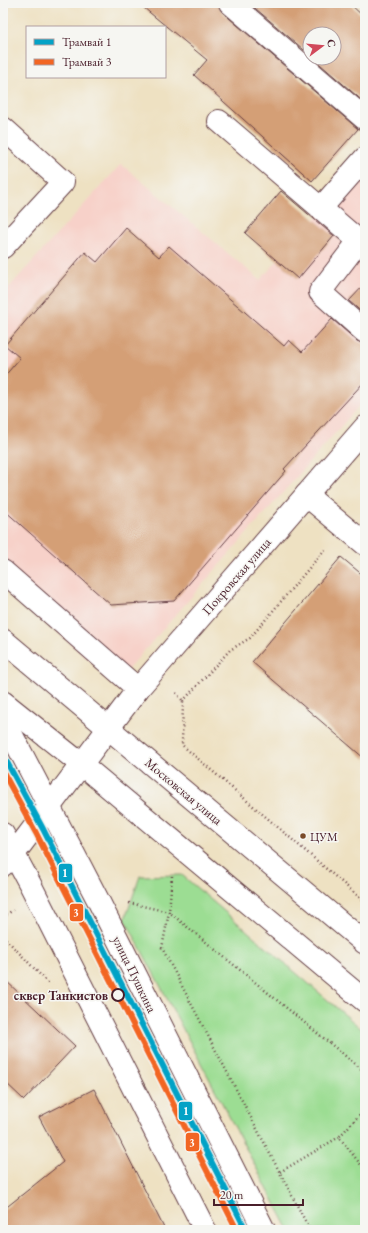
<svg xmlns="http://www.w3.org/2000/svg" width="368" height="1233" font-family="'EB Garamond',serif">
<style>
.built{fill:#f7d1c9}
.green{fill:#9cdd93;stroke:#737e5f}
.building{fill:#d49f76}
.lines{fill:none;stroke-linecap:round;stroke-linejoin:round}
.minor-casing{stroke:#633c42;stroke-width:24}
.major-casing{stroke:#633c42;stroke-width:24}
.path{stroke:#633c42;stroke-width:2.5;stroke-dasharray:1 3;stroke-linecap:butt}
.minor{stroke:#fff;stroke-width:22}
.major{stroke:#fff;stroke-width:22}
.tram-1-casing{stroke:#f6f6f2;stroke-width:9}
.tram-2-casing{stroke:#f6f6f2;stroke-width:9}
.tram-1{stroke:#04a2c6;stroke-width:6}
.tram-2{stroke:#f26522;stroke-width:6}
.bus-dot{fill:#7a4b2a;stroke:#f6f6f2;stroke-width:1.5}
.stop-dot{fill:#f6f6f2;stroke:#4a1f2b;stroke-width:2}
.labels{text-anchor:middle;stroke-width:3;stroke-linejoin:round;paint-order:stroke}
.bus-label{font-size:12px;fill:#4a1f2b;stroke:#f6f6f2;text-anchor:start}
.street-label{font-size:13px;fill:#4a1f2b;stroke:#f6f6f2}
.stop-label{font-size:13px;font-weight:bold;fill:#4a1f2b;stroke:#f6f6f2;text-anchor:end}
.line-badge{stroke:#f6f6f2;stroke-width:1.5}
.badge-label{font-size:11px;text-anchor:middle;font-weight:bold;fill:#fff}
</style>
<rect width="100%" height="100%" fill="#f6f6f2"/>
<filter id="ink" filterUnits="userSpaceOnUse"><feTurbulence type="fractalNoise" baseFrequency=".025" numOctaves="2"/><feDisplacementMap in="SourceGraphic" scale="8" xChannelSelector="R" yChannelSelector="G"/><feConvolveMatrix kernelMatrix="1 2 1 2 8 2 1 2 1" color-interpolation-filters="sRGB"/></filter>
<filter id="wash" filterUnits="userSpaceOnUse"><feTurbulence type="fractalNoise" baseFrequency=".012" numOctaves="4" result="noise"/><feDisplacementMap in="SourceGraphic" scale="16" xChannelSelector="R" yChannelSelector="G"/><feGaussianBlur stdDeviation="0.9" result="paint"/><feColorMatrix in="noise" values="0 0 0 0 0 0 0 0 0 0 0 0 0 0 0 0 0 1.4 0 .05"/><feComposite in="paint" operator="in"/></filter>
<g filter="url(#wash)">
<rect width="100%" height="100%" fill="#eee1c2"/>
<path class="built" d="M 121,164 L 260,280 L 365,164 L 365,399 L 116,683 L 3,584 L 3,294 Z"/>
<path class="green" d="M 182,875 L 365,1032 L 365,1230 L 289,1230 L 125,919 L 140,876 Z"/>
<g id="blocks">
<g class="building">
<path d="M 138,3 L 218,3 L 222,12 L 358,129 L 312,181 L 194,75 L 207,60 Z"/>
<path d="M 249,3 L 349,3 L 365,18 L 365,103 L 313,58 L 334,58 L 334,34 L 310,34 L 310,55 Z"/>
<path d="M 281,191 L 334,236 L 298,279 L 245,233 Z"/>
<path d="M 126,228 L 159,257 L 169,246 L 284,346 L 289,340 L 302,352 L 332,319 L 357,341 L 365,344 L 365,381 L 284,469 L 286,471 L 174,601 L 111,605 L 3,509 L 3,378 L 20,358 L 5,345 L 85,252 L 97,262 Z"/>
<path d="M 365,284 L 365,315 L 349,301 Z"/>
<path d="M 341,557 L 365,577 L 365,759 L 252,662 Z"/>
<path d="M 3,978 L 75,1046 L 24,1100 L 3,1080 Z"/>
<path d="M 94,1089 L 165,1230 L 3,1230 L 3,1210 L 63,1162 L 39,1117 Z"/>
</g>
</g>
</g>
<g filter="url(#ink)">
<use href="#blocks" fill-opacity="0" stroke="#633c42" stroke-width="1"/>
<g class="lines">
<defs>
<g id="minor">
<path d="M 230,3 L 365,119"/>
<path d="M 219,121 L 359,241 L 320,292 L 365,332"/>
<path d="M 3,128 L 63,182 L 3,247"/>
<path d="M 321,208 L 365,158"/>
<path d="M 306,495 L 365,544"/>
<path d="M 3,571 L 138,689"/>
<path d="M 3,865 L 14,854 L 138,689 L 365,427"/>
</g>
<g id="major">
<path d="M 3,640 L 365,943"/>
<path d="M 3,702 L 81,764 L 365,1001"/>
<path d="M 3,718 L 98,900 L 264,1230"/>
<path d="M 3,834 L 30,884 L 205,1230"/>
</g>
</defs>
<use href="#minor" class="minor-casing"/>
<use href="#major" class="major-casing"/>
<g class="path">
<path d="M 176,693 L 183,701 L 182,745 L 365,902"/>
<path d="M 183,701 L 230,650 L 250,638 L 327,547"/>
<path d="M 172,876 L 169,912 L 162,948 L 310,1230"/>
<path d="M 129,903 L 169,912 L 365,1072"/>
<path d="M 3,917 L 13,910"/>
<path d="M 3,936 L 50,985"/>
<path d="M 365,1109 L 339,1137 L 365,1170"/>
<path d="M 280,1172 L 339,1137"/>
</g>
<use href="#minor" class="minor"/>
<use href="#major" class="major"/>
<defs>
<path id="tram-1" d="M 3,755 L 43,829 L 246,1230"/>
<path id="tram-2" d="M 3,772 L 36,833 L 237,1230"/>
</defs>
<use href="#tram-1" class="tram-1-casing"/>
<use href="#tram-2" class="tram-2-casing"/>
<use href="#tram-1" class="tram-1"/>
<use href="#tram-2" class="tram-2"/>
</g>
</g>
<circle class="bus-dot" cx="303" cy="836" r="3.5"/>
<circle class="stop-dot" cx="118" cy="995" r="6"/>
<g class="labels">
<g class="bus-label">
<text x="310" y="841">ЦУМ</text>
</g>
<g class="street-label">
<text transform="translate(236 576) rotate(-49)" y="5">Покровская улица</text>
<text transform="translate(184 791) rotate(40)" y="5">Московская улица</text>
<text transform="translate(135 974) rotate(64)" y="5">улица Пушкина</text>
</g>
<g class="stop-label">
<text x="108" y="1000">сквер Танкистов</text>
</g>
</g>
<g class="line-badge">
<rect x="58" y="863" width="15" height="20" rx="4" fill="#04a2c6"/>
<rect x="69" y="903" width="15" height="19" rx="4" fill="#f26522"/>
<rect x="178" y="1101" width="15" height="20" rx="4" fill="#04a2c6"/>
<rect x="185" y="1132" width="15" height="20" rx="4" fill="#f26522"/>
</g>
<g class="badge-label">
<text x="65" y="877">1</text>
<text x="76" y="916">3</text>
<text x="186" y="1115">1</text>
<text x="192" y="1146">3</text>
</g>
<rect width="368" height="1233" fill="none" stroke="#f6f6f2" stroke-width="16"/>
<rect x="26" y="26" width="140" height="52" fill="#f6f6f2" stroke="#b1a0a2"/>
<rect x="34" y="39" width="20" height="6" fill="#04a2c6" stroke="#b1a0a2"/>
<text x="62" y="46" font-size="12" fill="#4a1f2b">Трамвай 1</text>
<rect x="34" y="59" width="20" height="6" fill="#f26522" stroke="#b1a0a2"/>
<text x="62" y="66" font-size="12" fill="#4a1f2b">Трамвай 3</text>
<g transform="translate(322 46) rotate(74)"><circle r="19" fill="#f6f6f2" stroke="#b1a0a2"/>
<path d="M0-3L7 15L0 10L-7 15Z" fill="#d1495b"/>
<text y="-6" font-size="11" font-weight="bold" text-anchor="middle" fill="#4a1f2b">С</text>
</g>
<path d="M214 1199v6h89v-6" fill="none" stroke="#4a1f2b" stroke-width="2"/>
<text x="220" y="1199" font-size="12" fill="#4a1f2b" stroke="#f6f6f2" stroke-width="3" paint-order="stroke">20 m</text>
</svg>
